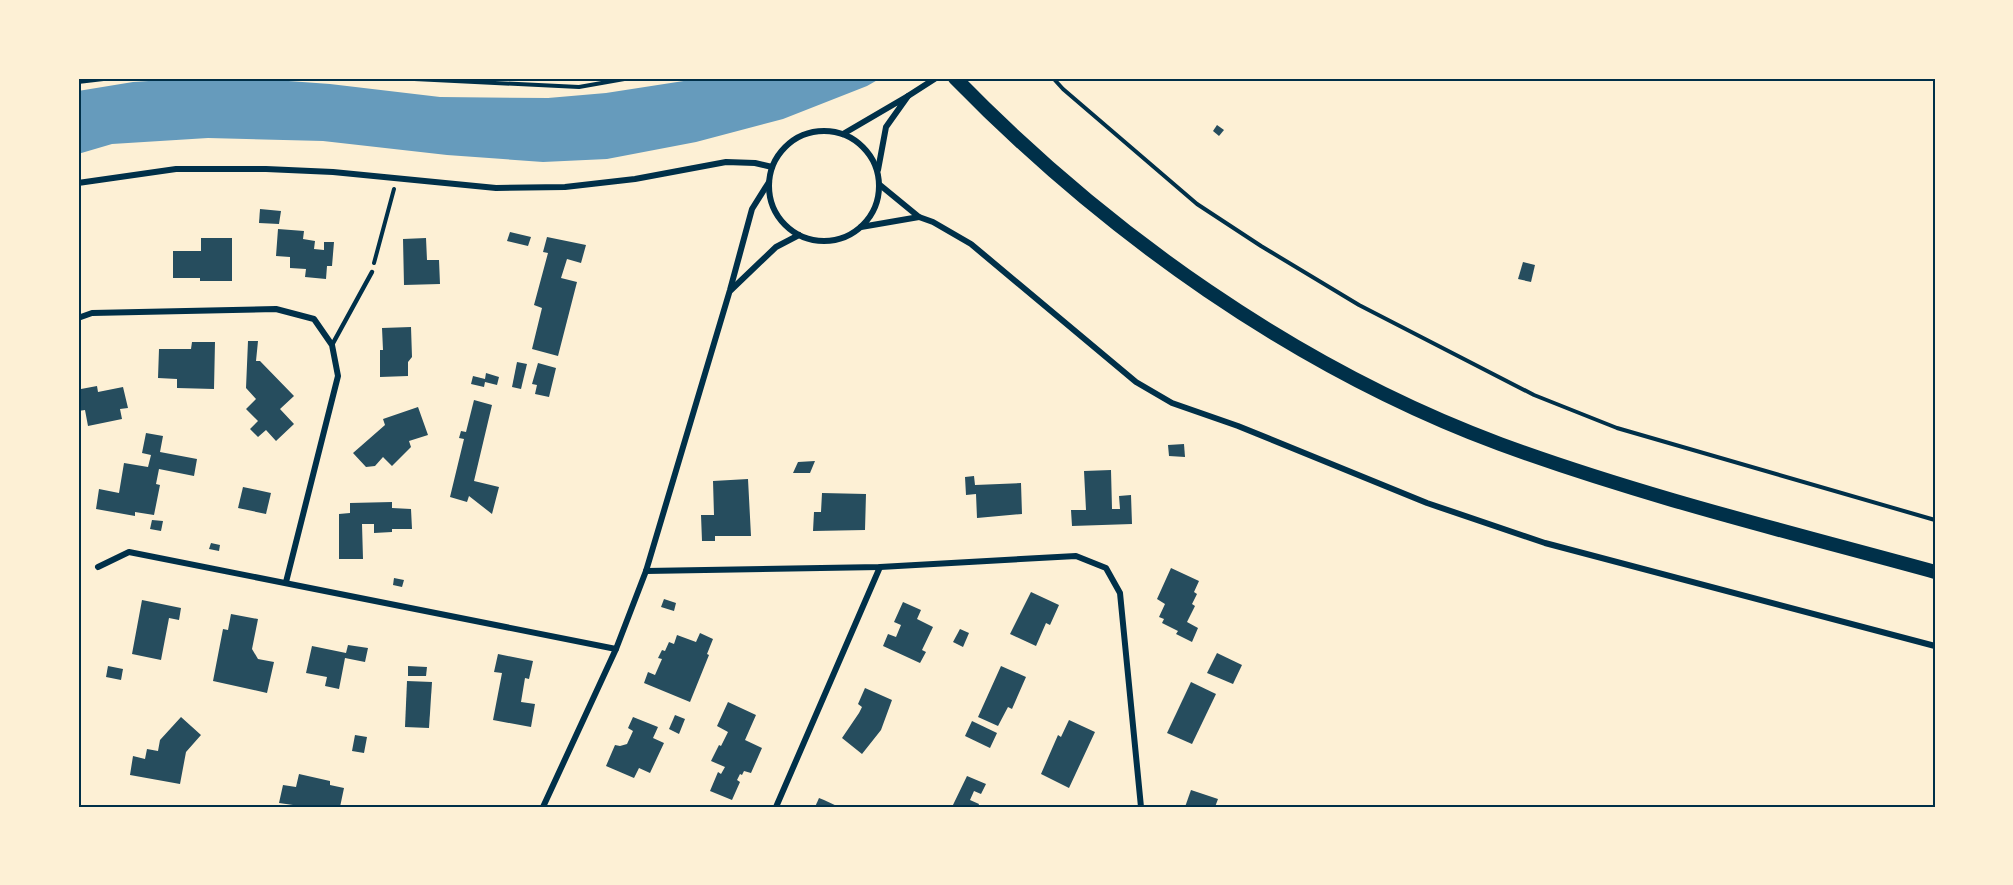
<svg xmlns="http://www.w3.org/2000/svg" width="2013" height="885" font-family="Georgia,serif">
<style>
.water{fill:#669bbc}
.building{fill:#264d5e}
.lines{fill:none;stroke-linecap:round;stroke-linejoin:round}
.path{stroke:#003049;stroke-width:4}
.service{stroke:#003049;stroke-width:4.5}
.minor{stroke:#003049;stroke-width:6}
.primary{stroke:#003049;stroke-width:14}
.neatline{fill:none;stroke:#003049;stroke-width:2}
</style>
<rect width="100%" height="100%" fill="#fdf0d5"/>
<path class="water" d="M 195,78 L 247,78 L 330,84 L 440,97 L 548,98 L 606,93 L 703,78 L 881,78 L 867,86 L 783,119 L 696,142 L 607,159 L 543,162 L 447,155 L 323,141 L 208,138 L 112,144 L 78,154 L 78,91 L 133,82 Z"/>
<g class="building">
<path d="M 1217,125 L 1224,130 L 1219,136 L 1213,131 Z"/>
<path d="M 260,209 L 281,211 L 279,224 L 259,223 Z"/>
<path d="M 278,229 L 304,231 L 303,239 L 315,241 L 314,249 L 324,250 L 324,242 L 334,242 L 332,266 L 327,266 L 326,279 L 305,277 L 306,269 L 290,268 L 290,257 L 276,256 Z"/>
<path d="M 510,232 L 531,237 L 528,246 L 507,241 Z"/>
<path d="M 547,237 L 586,245 L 581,263 L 567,259 L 561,278 L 577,282 L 558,356 L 532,349 L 542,308 L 534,305 L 548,253 L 543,252 Z"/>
<path d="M 201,238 L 232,238 L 232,281 L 200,281 L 200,278 L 173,278 L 173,251 L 201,251 Z"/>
<path d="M 426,238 L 427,260 L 439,260 L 440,284 L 404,285 L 403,239 Z"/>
<path d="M 1523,262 L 1535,265 L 1531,282 L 1518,279 Z"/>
<path d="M 411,327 L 412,357 L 408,362 L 408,376 L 380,377 L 380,350 L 383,350 L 382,328 Z"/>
<path d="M 248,341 L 258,341 L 256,361 L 260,361 L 294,396 L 280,409 L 294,424 L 276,441 L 266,430 L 258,437 L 250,429 L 258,421 L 246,409 L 256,399 L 246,388 Z"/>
<path d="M 192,342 L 215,342 L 214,389 L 177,388 L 177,379 L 158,378 L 159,349 L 191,349 Z"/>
<path d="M 517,362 L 527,364 L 521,389 L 512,387 Z"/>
<path d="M 538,363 L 556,368 L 549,397 L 535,394 L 537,385 L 532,384 Z"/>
<path d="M 486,373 L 499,377 L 497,385 L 485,382 L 484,387 L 471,384 L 473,376 L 485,379 Z"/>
<path d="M 78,384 L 80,384 L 81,389 L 97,386 L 98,392 L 123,387 L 128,408 L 120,409 L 122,419 L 88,426 L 85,410 L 78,411 Z"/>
<path d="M 474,400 L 492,405 L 474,481 L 499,487 L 492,514 L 469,496 L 467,502 L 450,497 L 464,439 L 459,438 L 461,431 L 466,432 Z"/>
<path d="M 418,407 L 428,435 L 409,441 L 411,447 L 392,466 L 383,457 L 375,466 L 366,467 L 353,453 L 385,425 L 383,419 Z"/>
<path d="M 146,433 L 163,436 L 160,452 L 197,459 L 194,476 L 159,469 L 156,484 L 160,485 L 154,515 L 135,512 L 135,516 L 96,509 L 99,489 L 119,493 L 124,463 L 148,467 L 151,455 L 142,453 Z"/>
<path d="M 1184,444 L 1185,457 L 1169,456 L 1168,445 Z"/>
<path d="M 815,461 L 810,473 L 793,473 L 798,462 Z"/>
<path d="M 1111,470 L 1112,509 L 1120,509 L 1119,496 L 1131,495 L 1132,524 L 1072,526 L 1071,510 L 1086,510 L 1084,471 Z"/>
<path d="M 974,476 L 975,485 L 1021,483 L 1022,514 L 977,518 L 976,494 L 966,495 L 965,477 Z"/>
<path d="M 748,479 L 751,536 L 715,536 L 715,541 L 702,541 L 701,515 L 714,515 L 713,481 Z"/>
<path d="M 243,487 L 271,493 L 266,514 L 238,508 Z"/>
<path d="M 822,493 L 866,494 L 865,530 L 813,531 L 814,512 L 821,512 Z"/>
<path d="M 392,502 L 392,508 L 411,509 L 412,529 L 392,529 L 392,532 L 374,533 L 374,524 L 362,524 L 363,559 L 339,559 L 339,514 L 350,513 L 350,503 Z"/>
<path d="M 152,520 L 163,521 L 161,531 L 150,529 Z"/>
<path d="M 211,543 L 220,545 L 219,551 L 209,549 Z"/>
<path d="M 1171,568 L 1199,581 L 1194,592 L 1197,594 L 1192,604 L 1195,606 L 1187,622 L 1198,628 L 1192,642 L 1176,634 L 1178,631 L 1162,623 L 1164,619 L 1159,617 L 1165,604 L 1157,599 Z"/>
<path d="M 394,578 L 404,580 L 402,587 L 393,585 Z"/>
<path d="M 1031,592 L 1059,605 L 1050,625 L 1046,623 L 1036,646 L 1010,634 Z"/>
<path d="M 664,599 L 676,603 L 674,611 L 661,607 Z"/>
<path d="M 142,600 L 181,608 L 179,620 L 169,618 L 161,660 L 132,654 Z"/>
<path d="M 903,602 L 921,610 L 917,619 L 933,627 L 922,650 L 926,652 L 920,663 L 883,646 L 888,634 L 896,637 L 901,625 L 894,622 Z"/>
<path d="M 231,614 L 258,619 L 252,649 L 258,659 L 274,662 L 267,693 L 213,681 L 223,629 L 228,630 Z"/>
<path d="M 960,629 L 969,633 L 963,647 L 953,642 Z"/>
<path d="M 700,633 L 713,639 L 707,654 L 709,655 L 690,702 L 644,683 L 648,672 L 655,675 L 662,659 L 658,658 L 662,650 L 665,651 L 669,642 L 674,644 L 677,635 L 696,642 Z"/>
<path d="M 348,645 L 368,648 L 365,662 L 345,658 L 339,689 L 325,686 L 327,677 L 306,673 L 312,646 L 346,653 Z"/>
<path d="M 1217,653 L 1242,665 L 1233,684 L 1207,673 Z"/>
<path d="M 498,654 L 533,661 L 529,679 L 525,678 L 521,702 L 535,704 L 531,727 L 493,720 L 502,673 L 494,672 Z"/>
<path d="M 108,666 L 123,669 L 121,680 L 106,677 Z"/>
<path d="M 408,666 L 427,667 L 426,676 L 408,676 Z"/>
<path d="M 1001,666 L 1026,677 L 1012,709 L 1008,707 L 998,726 L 978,717 Z"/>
<path d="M 407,681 L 432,682 L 429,728 L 405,727 Z"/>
<path d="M 1191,682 L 1216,694 L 1192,744 L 1167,733 Z"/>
<path d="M 865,688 L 892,700 L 881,730 L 862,754 L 842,738 L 859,713 L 862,707 L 858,704 Z"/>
<path d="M 728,702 L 756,715 L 745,740 L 762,748 L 751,773 L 744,771 L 742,775 L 740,774 L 737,780 L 740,782 L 732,800 L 710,791 L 718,772 L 721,774 L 725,767 L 711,761 L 719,745 L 721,746 L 728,732 L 717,726 Z"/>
<path d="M 675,715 L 685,719 L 679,734 L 669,729 Z"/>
<path d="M 181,717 L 201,735 L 186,752 L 180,784 L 130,775 L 133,756 L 145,759 L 147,749 L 158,751 L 160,740 Z"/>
<path d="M 633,717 L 658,727 L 653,738 L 664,743 L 650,773 L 639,768 L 634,778 L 606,766 L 615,745 L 620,746 L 627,744 L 633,731 L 628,728 Z"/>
<path d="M 1069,720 L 1095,732 L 1069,788 L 1041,774 L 1058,735 L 1061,737 Z"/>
<path d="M 972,721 L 997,733 L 990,748 L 965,736 Z"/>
<path d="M 355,735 L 367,737 L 364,753 L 352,751 Z"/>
<path d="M 299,774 L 330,781 L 330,785 L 344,788 L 340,807 L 292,807 L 293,805 L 279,803 L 283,785 L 296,787 Z"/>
<path d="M 967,776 L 986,784 L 981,794 L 974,791 L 970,800 L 979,804 L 978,807 L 952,807 Z"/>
<path d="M 1191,790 L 1218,799 L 1215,807 L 1185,807 Z"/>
<path d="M 819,798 L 824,800 L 839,807 L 815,807 Z"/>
</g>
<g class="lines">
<g class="path">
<path d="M 394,78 L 579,87 L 630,78"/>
<path d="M 1053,78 L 1063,89 L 1197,204 L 1261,246 L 1359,305 L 1534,395 L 1617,428 L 1935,520"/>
<path d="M 78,82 L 112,78"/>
<path d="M 374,263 L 394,189"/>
</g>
<path class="service" d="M 332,345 L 372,272"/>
<g class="minor">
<path d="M 908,96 L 936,78"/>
<circle cx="824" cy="186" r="55"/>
<path d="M 843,134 L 908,96 L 886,127 L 878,170"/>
<path d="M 78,183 L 176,169 L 266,169 L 333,172 L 496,188 L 565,187 L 635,179 L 726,162 L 755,163 L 772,167"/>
<path d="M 880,185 L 919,217 L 933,222 L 971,244 L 1136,382 L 1172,403 L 1238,426 L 1427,503 L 1545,543 L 1935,646"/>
<path d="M 861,227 L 919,217"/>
<path d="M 731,290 L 776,247 L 799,235"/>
<path d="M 78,318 L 92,313 L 276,309 L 314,319 L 332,345 L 338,376 L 286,582"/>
<path d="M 98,567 L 129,552 L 616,649"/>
<path d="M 646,571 L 880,567 L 1076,556 L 1106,568 L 1120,593 L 1141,807"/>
<path d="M 543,807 L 616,649 L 646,571 L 730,290 L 752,209 L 769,182"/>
<path d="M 776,807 L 880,567"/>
</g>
<path class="primary" d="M 955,78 C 1106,233 1296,368 1500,444 C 1642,496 1789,532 1935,572"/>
</g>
<rect width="2013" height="885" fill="none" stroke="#fdf0d5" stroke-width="159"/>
<rect x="80" y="80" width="1854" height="726" class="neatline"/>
</svg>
